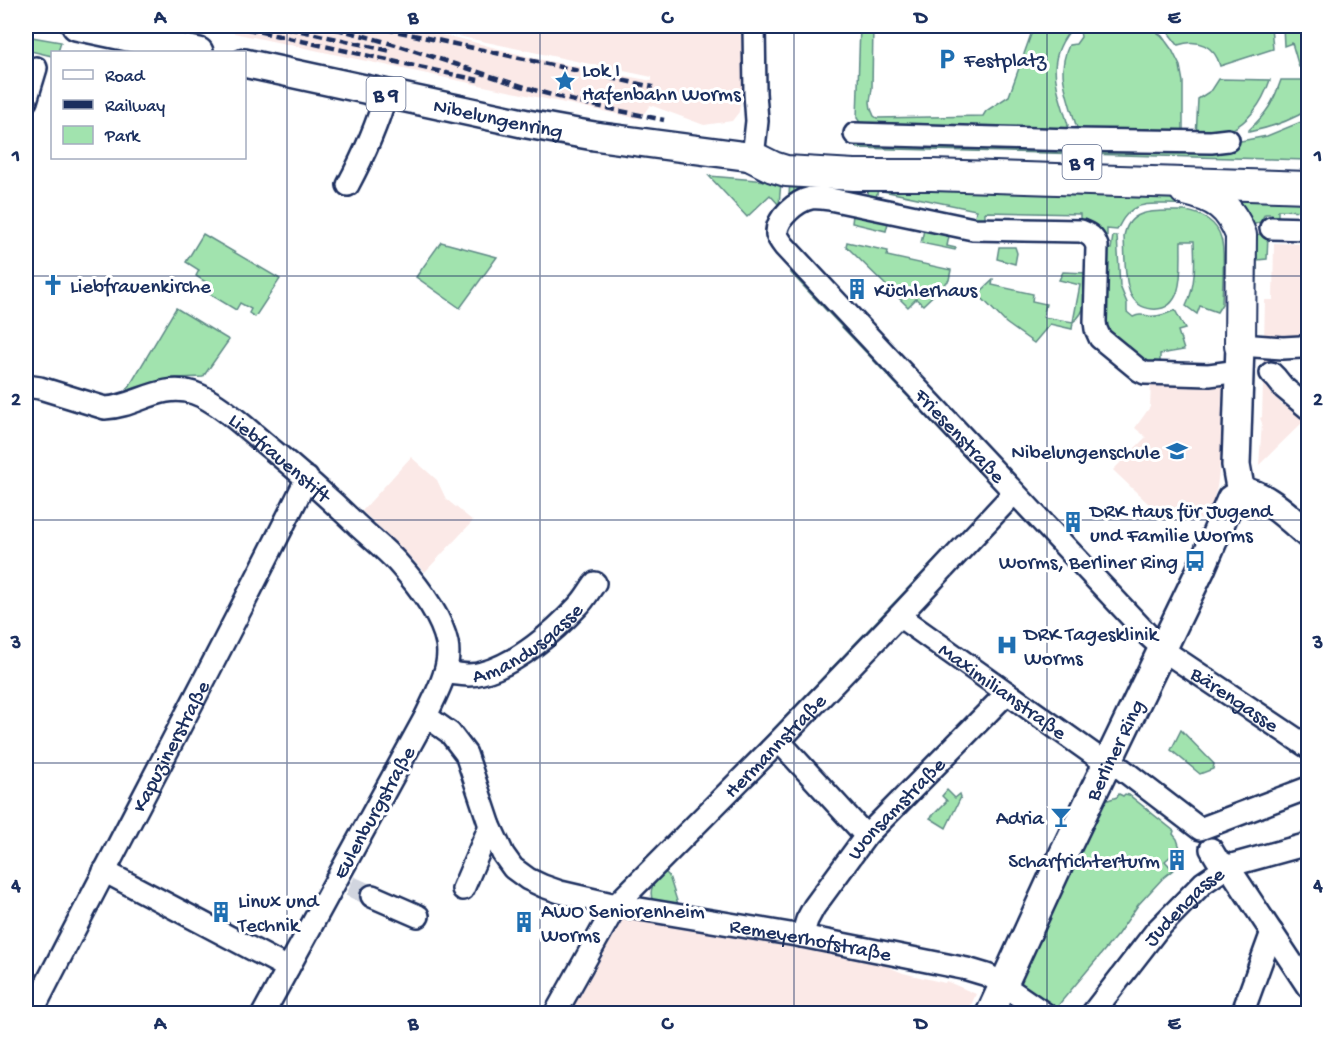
<svg xmlns="http://www.w3.org/2000/svg" width="1334" height="1039" font-family="'Gochi Hand',sans-serif">
<style>
.built{fill:#fbe9e7}
.green{fill:#a1e3ae;stroke:#5e8986;stroke-width:1.5}
.lines{fill:none;stroke-linecap:round;stroke-linejoin:round}
.minor-tunnel{stroke:#d1d5df;stroke-width:21;stroke-dasharray:21 10;stroke-linecap:butt}
.minor-casing{stroke:#1b2f5e;stroke-width:26}
.major-casing{stroke:#1b2f5e;stroke-width:32}
.highway-casing{stroke:#1b2f5e;stroke-width:34}
.minor{stroke:#fff;stroke-width:21}
.major{stroke:#fff;stroke-width:27}
.highway{stroke:#fff;stroke-width:30}
.rail{stroke:#1b2f5e;stroke-width:4.5;stroke-dasharray:9 4.5;stroke-linecap:butt}
.grid{fill:none;stroke:#1b2f5e;stroke-width:1.5;stroke-opacity:0.55}
.labels{text-anchor:middle;stroke-width:6;stroke-linejoin:round;paint-order:stroke}
.shield{fill:#fff;stroke:#5f6d8e;stroke-width:1.5}
.shield-label{font-size:20px;font-weight:bold;fill:#1b2f5e}
.poi-label{font-size:21px;fill:#1b2f5e;stroke:#fff;text-anchor:start}
.street-label{font-size:21px;fill:#1b2f5e;stroke:#fff}
.neatline{fill:none;stroke:#1b2f5e;stroke-width:2}
.grid-label{font-size:20px;text-anchor:middle;font-weight:bold;fill:#1b2f5e}
</style>
<rect width="100%" height="100%" fill="#fff"/>
<filter id="ink" filterUnits="userSpaceOnUse"><feTurbulence type="fractalNoise" baseFrequency=".0167" numOctaves="2"/><feDisplacementMap in="SourceGraphic" scale="12" xChannelSelector="R" yChannelSelector="G"/><feConvolveMatrix kernelMatrix="1 2 1 2 8 2 1 2 1" color-interpolation-filters="sRGB"/></filter>
<g filter="url(#ink)">
<g class="built">
<path d="M 201,26 L 396,26 L 462,39 L 537,59 L 652,81 L 652,77 L 410,26 L 744,26 L 745,66 L 739,112 L 732,121 L 704,125 L 650,105 L 640,119 Z"/>
<path d="M 1274,243 L 1308,244 L 1308,343 L 1295,336 L 1272,336 L 1270,385 L 1271,389 L 1276,389 L 1276,399 L 1280,400 L 1281,404 L 1308,417 L 1259,465 L 1262,423 L 1260,418 L 1262,417 L 1263,384 L 1265,300 L 1273,300 Z"/>
<path d="M 1220,383 L 1224,383 L 1221,456 L 1217,487 L 1207,521 L 1154,509 L 1113,470 L 1146,437 L 1135,428 L 1150,407 L 1151,384 L 1219,386 Z"/>
<path d="M 411,457 L 437,480 L 446,499 L 473,521 L 425,572 L 395,542 L 362,511 Z"/>
<path d="M 622,917 L 879,963 L 903,973 L 945,983 L 946,981 L 976,994 L 967,1014 L 568,1013 Z"/>
</g>
<g class="green">
<path d="M 860,26 L 873,26 L 872,88 L 870,102 L 871,109 L 874,116 L 877,118 L 983,116 L 986,111 L 1009,96 L 1034,26 L 1074,26 C 1043,60 1057,86 1068,125 L 1065,132 L 861,124 L 857,118 Z"/>
<path d="M 1087,26 L 1148,26 L 1162,36 L 1172,50 L 1180,66 L 1183,82 L 1183,138 L 1079,132 C 1075,125 1074,117 1071,109 C 1064,85 1058,69 1069,45 L 1076,44 L 1081,37 L 1080,31 Z"/>
<path d="M 1161,26 L 1271,26 L 1273,49 L 1220,66 C 1215,46 1198,38 1178,45 L 1167,31 Z"/>
<path d="M 1283,26 L 1308,26 L 1308,67 L 1299,67 L 1292,43 L 1284,46 Z"/>
<path d="M 26,36 L 61,42 L 58,52 L 52,52 L 52,56 L 26,50 Z"/>
<path d="M 1219,79 L 1270,80 C 1263,101 1250,121 1229,131 C 1220,136 1207,136 1196,138 L 1198,99 L 1212,90 Z"/>
<path d="M 1281,80 L 1308,80 L 1308,110 C 1291,120 1269,128 1249,132 L 1249,130 C 1267,113 1273,103 1281,80 Z"/>
<path d="M 1308,119 L 1308,160 L 857,148 L 857,142 L 1220,145 L 1267,136 Z"/>
<path d="M 709,176 L 781,182 L 779,205 L 770,195 L 747,217 Z"/>
<path d="M 790,177 L 874,180 L 990,183 L 1024,191 L 1043,193 L 1176,196 C 1248,201 1237,252 1236,306 L 1229,306 C 1230,287 1234,249 1227,232 C 1216,206 1189,204 1165,204 C 1154,204 1143,203 1133,209 C 1125,214 1121,222 1117,230 L 1107,229 L 1107,243 L 1104,243 C 1099,232 1092,226 1080,223 L 1080,214 L 985,212 L 985,224 L 974,222 L 976,210 L 878,190 L 875,201 L 867,199 L 869,187 L 852,184 L 850,191 C 825,185 812,183 789,197 Z"/>
<path d="M 1220,189 L 1308,191 L 1308,211 L 1278,210 L 1278,222 L 1273,219 L 1272,214 L 1265,214 L 1260,222 L 1253,225 L 1254,234 L 1268,235 L 1267,259 L 1257,260 L 1256,306 L 1245,306 Z"/>
<path d="M 1185,211 C 1201,213 1217,222 1221,238 C 1226,252 1222,288 1222,304 L 1217,312 L 1200,306 L 1197,314 L 1186,306 C 1196,286 1195,263 1194,241 L 1181,241 C 1180,263 1187,312 1152,309 C 1142,308 1134,302 1130,293 C 1124,278 1125,254 1124,237 C 1128,205 1162,212 1185,211 Z"/>
<path d="M 853,215 L 888,223 L 886,231 L 852,223 Z"/>
<path d="M 924,230 L 949,236 L 947,246 L 956,248 L 955,250 L 921,243 Z"/>
<path d="M 203,234 L 280,279 L 255,317 L 249,313 L 251,309 L 240,303 L 236,310 L 208,293 L 212,286 L 196,276 L 199,270 L 186,262 Z"/>
<path d="M 1113,236 L 1117,236 L 1120,286 L 1127,303 L 1127,312 L 1133,317 C 1140,314 1142,315 1149,316 C 1158,317 1167,314 1175,310 L 1185,329 L 1178,331 L 1184,350 L 1160,354 L 1160,368 L 1152,368 L 1104,329 L 1103,248 L 1111,249 Z"/>
<path d="M 441,242 L 497,257 L 460,308 L 416,277 Z"/>
<path d="M 847,242 L 888,251 L 887,256 L 951,270 L 949,280 L 923,305 L 916,299 L 908,307 L 846,246 Z"/>
<path d="M 999,247 L 1015,247 L 1017,253 L 1015,264 L 997,259 Z"/>
<path d="M 794,272 L 795,273 L 1000,492 L 998,492 L 791,273 Z"/>
<path d="M 1063,272 L 1087,273 C 1086,290 1089,311 1073,322 L 1072,329 L 1050,324 L 1034,343 L 1006,323 L 978,294 L 993,280 L 992,285 L 1033,294 L 1032,301 L 1046,304 L 1043,317 L 1073,322 L 1080,285 L 1059,280 Z"/>
<path d="M 176,308 L 229,340 L 203,377 L 175,378 L 162,381 L 121,400 Z"/>
<path d="M 1000,495 L 764,744 L 761,742 L 996,496 Z"/>
<path d="M 1181,730 L 1214,764 L 1213,769 L 1200,774 L 1171,750 Z"/>
<path d="M 947,790 L 955,798 L 960,794 L 961,797 L 946,828 L 930,818 L 947,801 L 942,796 Z"/>
<path d="M 1119,794 L 1123,796 L 1125,794 L 1129,795 L 1174,831 L 1173,834 L 1177,839 L 1180,848 L 1165,861 L 1173,870 L 1163,878 L 1138,905 L 1118,934 L 1056,1008 L 1047,1005 L 1017,984 L 1103,798 L 1108,800 L 1117,797 Z"/>
<path d="M 665,872 L 669,876 L 678,904 L 678,909 L 653,901 C 647,888 656,881 665,872 Z"/>
</g>
<g class="lines">
<path class="minor-tunnel" d="M 350,886 L 372,896"/>
<defs>
<g id="minor">
<path d="M 26,101 L 36,68"/>
<path d="M 855,134 L 1075,140 L 1211,142 L 1228,140"/>
<path d="M 753,157 L 757,121 L 755,93 L 754,26"/>
<path d="M 348,185 C 364,155 377,126 386,94"/>
<path d="M 1271,228 L 1308,229"/>
<path d="M 1240,345 L 1283,348 L 1301,347"/>
<path id="s1" d="M 1239,371 L 1209,375 L 1145,373 L 1139,370 L 1100,338 L 1096,329 L 1095,322 L 1097,246 C 1094,237 1089,234 1081,231 L 973,229 L 830,199 C 823,198 817,197 811,198 C 797,201 776,218 777,234 C 778,238 781,242 784,246 L 1149,636 L 1169,654 L 1308,747"/>
<path d="M 1271,373 L 1276,378 L 1284,388 L 1308,408"/>
<path id="s2" d="M 26,386 L 40,388 L 105,408 C 136,407 161,382 194,393 C 217,401 245,427 264,443 C 296,469 327,496 357,525 C 370,537 385,549 397,562 C 416,583 441,614 447,643 C 452,668 436,694 426,716 L 263,1014"/>
<path id="s3" d="M 899,616 L 1107,764"/>
<path id="s4" d="M 445,672 C 457,674 470,677 482,673 C 517,664 554,632 578,606 C 585,599 589,591 595,583"/>
<path id="s5" d="M 426,716 L 450,733 L 466,754 L 490,826 L 503,854 L 513,868 L 528,879 L 543,886 L 560,892 L 616,905 L 802,936 L 967,969 L 987,975 L 996,980 L 1045,1014"/>
<path d="M 779,741 L 866,836"/>
<path d="M 1110,760 L 1200,829 L 1308,788"/>
<path d="M 1211,849 L 1217,859 L 1228,866 L 1308,987"/>
<path d="M 104,871 L 288,968"/>
<path d="M 463,889 L 490,826"/>
<path d="M 372,896 L 418,916"/>
<path id="s6" d="M 802,936 L 807,920 L 814,907 L 866,836 L 1007,693"/>
<path d="M 1245,1006 L 1272,932"/>
<path id="s7" d="M 31,1014 C 122,835 218,658 307,478"/>
<path id="s8" d="M 555,1014 L 616,905 L 779,741 L 899,616 L 1014,493"/>
<path id="s9" d="M 1092,1014 L 1157,930 L 1203,883 L 1228,866 L 1308,844"/>
</g>
<g id="major">
<path d="M 76,26 L 199,52"/>
<path id="s10" d="M 244,63 L 527,124 L 594,136 L 753,157"/>
<path d="M 1240,345 L 1236,465 L 1241,493"/>
<path id="s11" d="M 990,1014 L 1063,855 L 1201,569 L 1231,499 C 1235,497 1239,493 1244,493 C 1261,490 1295,523 1308,534"/>
</g>
<g id="highway">
<path d="M 753,157 L 773,167 L 786,171 L 854,175 L 932,175 L 1308,187"/>
<path d="M 1185,190 C 1215,197 1229,205 1241,235 L 1240,345"/>
</g>
</defs>
<use href="#minor" class="minor-casing"/>
<use href="#major" class="major-casing"/>
<use href="#highway" class="highway-casing"/>
<use href="#minor" class="minor"/>
<use href="#major" class="major"/>
<use href="#highway" class="highway"/>
<g class="rail">
<path d="M 234,26 L 478,80"/>
<path d="M 322,26 C 391,40 457,66 525,87 C 570,102 617,110 664,120"/>
<path d="M 372,26 L 653,87"/>
<path d="M 288,28 L 391,51"/>
</g>
</g>
</g>
<path class="grid" d="M 287,26 L 287,1014M 540,26 L 540,1014M 794,26 L 794,1014M 1047,26 L 1047,1014M 26,276 L 1308,276M 26,520 L 1308,520M 26,763 L 1308,763"/>
<defs>
<symbol id="parking-bare" viewBox="-9 -9 18 18"><path d="M-3.5-5.5H1a3.5 3.5 0 0 1 0 7H-1V5.5H-3.5ZM-1-3.4V-.6H.8a1.4 1.4 0 0 0 0-2.8Z" fill="#1f6fb2" stroke="#fff" stroke-width="2.5" paint-order="stroke"/></symbol>
<symbol id="sight-bare" viewBox="-9 -9 18 18"><path d="M0-6L1.8-2.2L6-1.7L2.9 1.2L3.7 5.4L0 3.3L-3.7 5.4L-2.9 1.2L-6-1.7L-1.8-2.2Z" fill="#1f6fb2" stroke="#fff" stroke-width="2.5" paint-order="stroke"/></symbol>
<symbol id="church-bare" viewBox="-9 -9 18 18"><path d="M-1.2-6h2.4v3.5h3.3v2.4h-3.3V6h-2.4V-.1h-3.3v-2.4h3.3Z" fill="#1f6fb2" stroke="#fff" stroke-width="2.5" paint-order="stroke"/></symbol>
<symbol id="building-bare" viewBox="-9 -9 18 18"><path d="M-4-6H4V6H1V3H-1V6H-4ZM-2.5-4.3h1.7v1.8h-1.7ZM.8-4.3h1.7v1.8H.8ZM-2.5-1h1.7V.8h-1.7ZM.8-1h1.7V.8H.8Z" fill="#1f6fb2" stroke="#fff" stroke-width="2.5" paint-order="stroke"/></symbol>
<symbol id="school-bare" viewBox="-9 -9 18 18"><path d="M0-5L7-2L0 1L-7-2ZM-4 1L0 2.5L4 1V4Q0 6-4 4Z" fill="#1f6fb2" stroke="#fff" stroke-width="2.5" paint-order="stroke"/></symbol>
<symbol id="bus-bare" viewBox="-9 -9 18 18"><path d="M-5-6H5V4H4V6H2V4H-2V6H-4V4H-5ZM-3.5-4V0h7V-4ZM-3.5 1.2v1.5H-2V1.2ZM2 1.2v1.5H3.5V1.2Z" fill="#1f6fb2" stroke="#fff" stroke-width="2.5" paint-order="stroke"/></symbol>
<symbol id="hospital-bare" viewBox="-9 -9 18 18"><path d="M-5-5h3v3.5h4V-5h3V5h-3V1.5h-4V5h-3Z" fill="#1f6fb2" stroke="#fff" stroke-width="2.5" paint-order="stroke"/></symbol>
<symbol id="bar-bare" viewBox="-9 -9 18 18"><path d="M-6-5H6L.8 .8V4.5H3.5V6h-7V4.5H-.8V.8Z" fill="#1f6fb2" stroke="#fff" stroke-width="2.5" paint-order="stroke"/></symbol>
</defs>
<g fill-rule="evenodd">
<use href="#parking-bare" x="932" y="44" width="30" height="30"/>
<use href="#sight-bare" x="550" y="66" width="30" height="30"/>
<use href="#church-bare" x="38" y="270" width="30" height="30"/>
<use href="#building-bare" x="842" y="274" width="30" height="30"/>
<use href="#school-bare" x="1162" y="436" width="30" height="30"/>
<use href="#building-bare" x="1058" y="507" width="30" height="30"/>
<use href="#bus-bare" x="1180" y="546" width="30" height="30"/>
<use href="#hospital-bare" x="992" y="630" width="30" height="30"/>
<use href="#bar-bare" x="1046" y="802" width="30" height="30"/>
<use href="#building-bare" x="1162" y="845" width="30" height="30"/>
<use href="#building-bare" x="206" y="897" width="30" height="30"/>
<use href="#building-bare" x="509" y="907" width="30" height="30"/>
</g>
<g class="labels">
<g class="shield">
<rect x="366.5" y="77" width="39" height="34" rx="4.5"/>
<rect x="1062.5" y="145" width="39" height="34" rx="4.5"/>
</g>
<g class="shield-label">
<text x="386" y="101">B 9</text>
<text x="1082" y="169">B 9</text>
</g>
<g class="poi-label">
<text x="964" y="66">Festplatz</text>
<text x="582" y="76">Lok I<tspan x="582" dy="24">Hafenbahn Worms</tspan></text>
<text x="70" y="292">Liebfrauenkirche</text>
<text x="874" y="296">Küchlerhaus</text>
<text x="1160" y="458" text-anchor="end">Nibelungenschule</text>
<text x="1090" y="517">DRK Haus für Jugend<tspan x="1090" dy="24">und Familie Worms</tspan></text>
<text x="1178" y="568" text-anchor="end">Worms, Berliner Ring</text>
<text x="1024" y="640">DRK Tagesklinik<tspan x="1024" dy="24">Worms</tspan></text>
<text x="1044" y="824" text-anchor="end">Adria</text>
<text x="1160" y="867" text-anchor="end">Scharfrichterturm</text>
<text x="238" y="907">Linux und<tspan x="238" dy="24">Technik</tspan></text>
<text x="541" y="917">AWO Seniorenheim<tspan x="541" dy="24">Worms</tspan></text>
</g>
<g class="street-label">
<text dy="7" stroke="none"><textPath href="#s10" startOffset="260">Nibelungenring</textPath></text>
<text dy="7" stroke="none"><textPath href="#s1" startOffset="866">Friesenstraße</textPath></text>
<text dy="7" stroke="none"><textPath href="#s2" startOffset="282">Liebfrauenstift</textPath></text>
<text dy="7" stroke="none"><textPath href="#s4" startOffset="92">Amandusgasse</textPath></text>
<text dy="7" stroke="none"><textPath href="#s3" startOffset="128">Maximilianstraße</textPath></text>
<text dy="7" stroke="none"><textPath href="#s1" startOffset="1248">Bärengasse</textPath></text>
<text dy="7" stroke="none"><textPath href="#s7" startOffset="302">Kapuzinerstraße</textPath></text>
<text dy="7" stroke="none"><textPath href="#s8" startOffset="350">Hermannstraße</textPath></text>
<text dy="7" stroke="none"><textPath href="#s11" startOffset="292">Berliner Ring</textPath></text>
<text dy="7" stroke="none"><textPath href="#s6" startOffset="160">Wonsamstraße</textPath></text>
<text transform="translate(373 812) rotate(-61)" y="7">Eulenburgstraße</text>
<text dy="7" stroke="none"><textPath href="#s9" startOffset="142">Judengasse</textPath></text>
<text dy="7" stroke="none"><textPath href="#s5" startOffset="488">Remeyerhofstraße</textPath></text>
</g>
</g>
<rect width="1334" height="1039" fill="none" stroke="#fff" stroke-width="66"/>
<rect x="51" y="51" width="195" height="108" fill="#ffffff" stroke="#a4acbf" stroke-width="1.5"/>
<rect x="63" y="70" width="30" height="9" fill="#ffffff" stroke="#a4acbf" stroke-width="1.5"/>
<text x="105" y="81" font-size="18" fill="#1b2f5e">Road</text>
<rect x="63" y="100" width="30" height="9" fill="#1b2f5e" stroke="#a4acbf" stroke-width="1.5"/>
<text x="105" y="111" font-size="18" fill="#1b2f5e">Railway</text>
<rect x="63" y="126" width="30" height="18" fill="#a1e3ae" stroke="#a4acbf" stroke-width="1.5"/>
<text x="105" y="141" font-size="18" fill="#1b2f5e">Park</text>
<rect x="33" y="33" width="1268" height="973" class="neatline"/>
<g class="grid-label">
<text x="160" y="23">A</text>
<text x="413" y="23">B</text>
<text x="667" y="23">C</text>
<text x="921" y="23">D</text>
<text x="1174" y="23">E</text>
<text x="16" y="161">1</text>
<text x="1318" y="161">1</text>
<text x="16" y="405">2</text>
<text x="1318" y="405">2</text>
<text x="16" y="648">3</text>
<text x="1318" y="648">3</text>
<text x="16" y="891">4</text>
<text x="1318" y="891">4</text>
<text x="160" y="1029">A</text>
<text x="413" y="1029">B</text>
<text x="667" y="1029">C</text>
<text x="921" y="1029">D</text>
<text x="1174" y="1029">E</text>
</g>
</svg>
